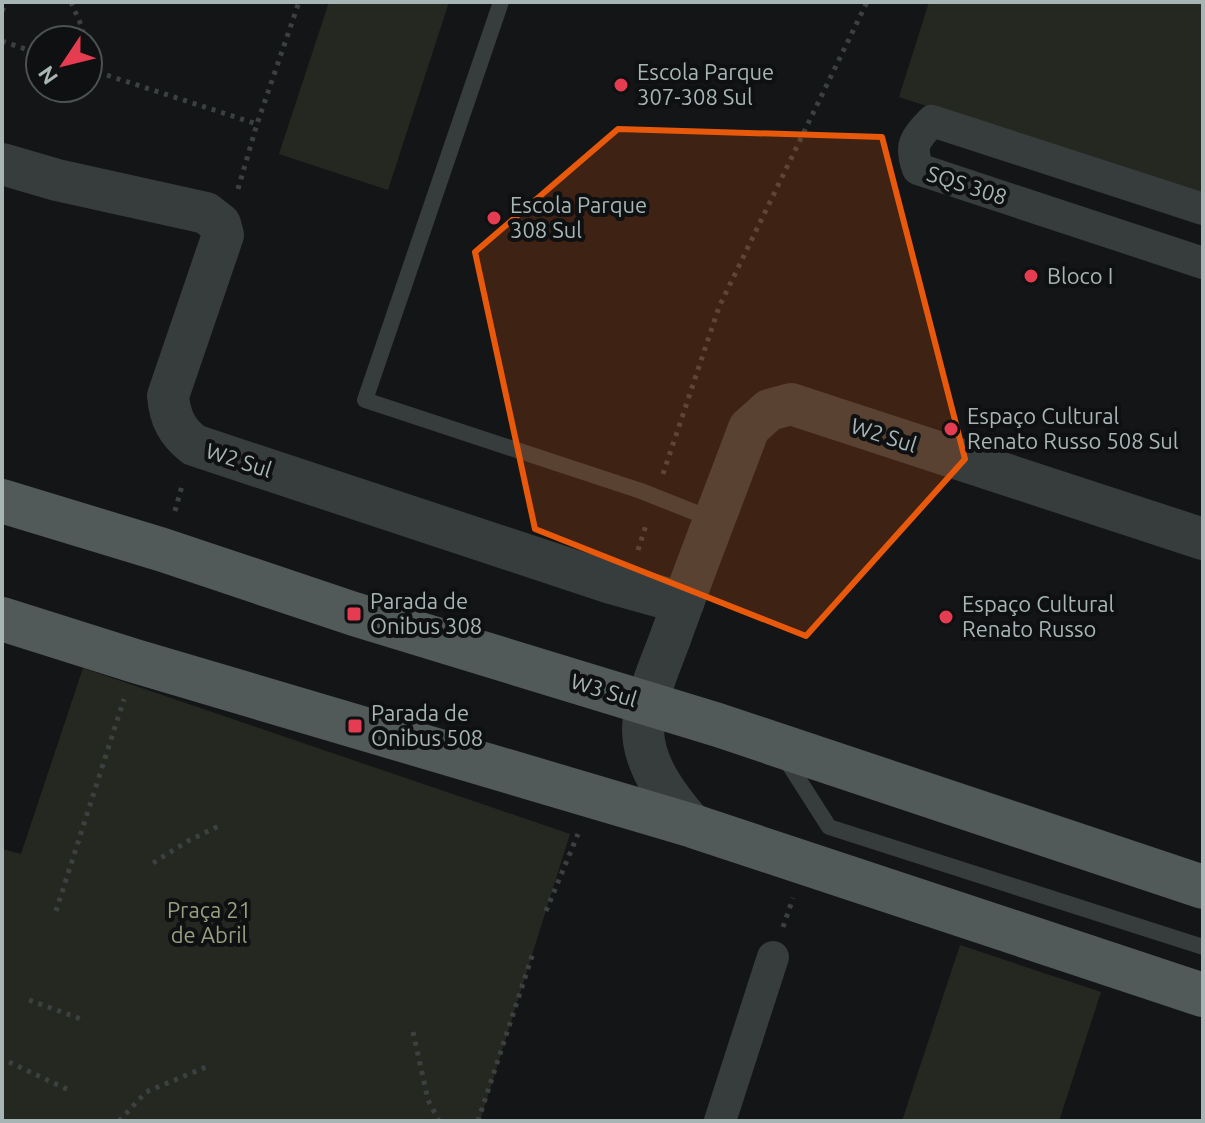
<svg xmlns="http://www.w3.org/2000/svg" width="1205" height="1123" font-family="Ubuntu,sans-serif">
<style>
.green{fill:#252821}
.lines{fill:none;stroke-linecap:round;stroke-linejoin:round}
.path{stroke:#3b4141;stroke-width:5;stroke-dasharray:4 6;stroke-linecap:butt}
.service{stroke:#373c3c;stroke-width:16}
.minor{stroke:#373c3c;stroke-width:32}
.tertiary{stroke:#373c3c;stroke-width:42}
.primary{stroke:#525959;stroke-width:44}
.marked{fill:#e8590c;fill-opacity:0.2;stroke:#e8590c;stroke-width:6;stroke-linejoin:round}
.poi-dot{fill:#e53c51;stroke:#0f1011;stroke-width:3}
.labels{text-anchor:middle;stroke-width:8;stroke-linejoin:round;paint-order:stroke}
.poi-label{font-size:22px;fill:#a7b5b4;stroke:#0f1011;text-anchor:start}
.street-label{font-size:22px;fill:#a7b5b4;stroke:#0f1011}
.park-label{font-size:22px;fill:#969f7f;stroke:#0f1011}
</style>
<rect width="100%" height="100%" fill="#141516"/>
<g class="green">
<path d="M 329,2 L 449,2 L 388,190 L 279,154 Z"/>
<path d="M 929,2 L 1203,2 L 1203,196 L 899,97 Z"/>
<path d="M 83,668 L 570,834 L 480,1121 L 2,1121 L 2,849 L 21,854 Z"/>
<path d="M 960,945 L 1101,992 L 1059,1121 L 902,1121 Z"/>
</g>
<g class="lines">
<g class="path">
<path d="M 71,2 L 82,27 L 84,40"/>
<path d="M 2,11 L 7,2"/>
<path d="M 2,41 L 40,54"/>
<path d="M 88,59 L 90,70"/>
<path d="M 88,69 L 257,124"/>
<path d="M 238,189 L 257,124 L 299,2"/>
<path d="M 663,474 L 719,307 L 867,2"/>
<path d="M 175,511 L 183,482"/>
<path d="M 638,550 L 647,522"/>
<path d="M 153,863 L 188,841 L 221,825"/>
<path d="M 56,911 L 124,699"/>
<path d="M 546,911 L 578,834"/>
<path d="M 783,927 L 793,898"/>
<path d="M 29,1000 L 81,1019"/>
<path d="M 413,1032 L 428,1100 L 439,1121"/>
<path d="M 9,1062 L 71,1091"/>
<path d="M 119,1121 L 146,1092 L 211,1065"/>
<path d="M 478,1121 L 533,953"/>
</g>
<g class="service">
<path d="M 501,2 L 365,400 L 641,491 L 714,520"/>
<path d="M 783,755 L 829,827 L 1203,947"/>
</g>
<g class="minor">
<path d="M 1203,209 L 932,121 C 915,139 909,145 918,169 L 1203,263"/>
<path d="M 720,1121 L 773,957"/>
</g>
<g class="tertiary">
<path d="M 2,164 L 57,180 L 206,213 L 220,224 L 223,235 L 168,396 C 170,418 177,432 194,445 L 611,583 L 683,603"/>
<path d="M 693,826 C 670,800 643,766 643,729 C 643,703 662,661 671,636 C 696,566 723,498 749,428 L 769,410 L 791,404 L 1203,539"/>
</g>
<g class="primary">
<path d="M 2,501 L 163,550 L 354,614 L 718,725 L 1203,887"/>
<path d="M 2,619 L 135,661 L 693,826 L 1203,995"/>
</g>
</g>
<path class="marked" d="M 618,129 L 882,137 L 965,459 L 806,636 L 535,529 L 475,252 Z"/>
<g class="poi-dot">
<circle cx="621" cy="85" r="8"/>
<circle cx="494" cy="218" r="8"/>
<circle cx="1031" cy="276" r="8"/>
<circle cx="951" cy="429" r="8"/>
<rect x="346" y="606" width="16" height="16" rx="4"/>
<circle cx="946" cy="617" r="8"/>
<rect x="347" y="718" width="16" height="16" rx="4"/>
</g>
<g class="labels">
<g class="poi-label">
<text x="637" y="80">Escola Parque<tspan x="637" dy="25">307-308 Sul</tspan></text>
<text x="510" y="213">Escola Parque<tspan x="510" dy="25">308 Sul</tspan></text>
<text x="1047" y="284">Bloco I</text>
<text x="967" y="424">Espaço Cultural<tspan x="967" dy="25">Renato Russo 508 Sul</tspan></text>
<text x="370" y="609">Parada de<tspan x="370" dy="25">Onibus 308</tspan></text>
<text x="962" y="612">Espaço Cultural<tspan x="962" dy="25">Renato Russo</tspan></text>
<text x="371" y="721">Parada de<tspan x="371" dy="25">Onibus 508</tspan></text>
</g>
<g class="street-label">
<text transform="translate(967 185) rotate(18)" y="8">SQS 308</text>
<text transform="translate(884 435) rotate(18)" y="8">W2 Sul</text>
<text transform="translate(239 460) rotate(18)" y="8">W2 Sul</text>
<text transform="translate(604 690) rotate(17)" y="8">W3 Sul</text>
</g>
<g class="park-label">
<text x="209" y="918">Praça 21<tspan x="209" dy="25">de Abril</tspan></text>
</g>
</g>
<rect width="1205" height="1123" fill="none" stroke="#a7b5b4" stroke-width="8"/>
<g transform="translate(64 64) rotate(235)"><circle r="38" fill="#0f1011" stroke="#4c5252" stroke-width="2"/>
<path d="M0-6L14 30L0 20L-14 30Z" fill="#e53c51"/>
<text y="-12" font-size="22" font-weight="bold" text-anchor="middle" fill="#a7b5b4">N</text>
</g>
</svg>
